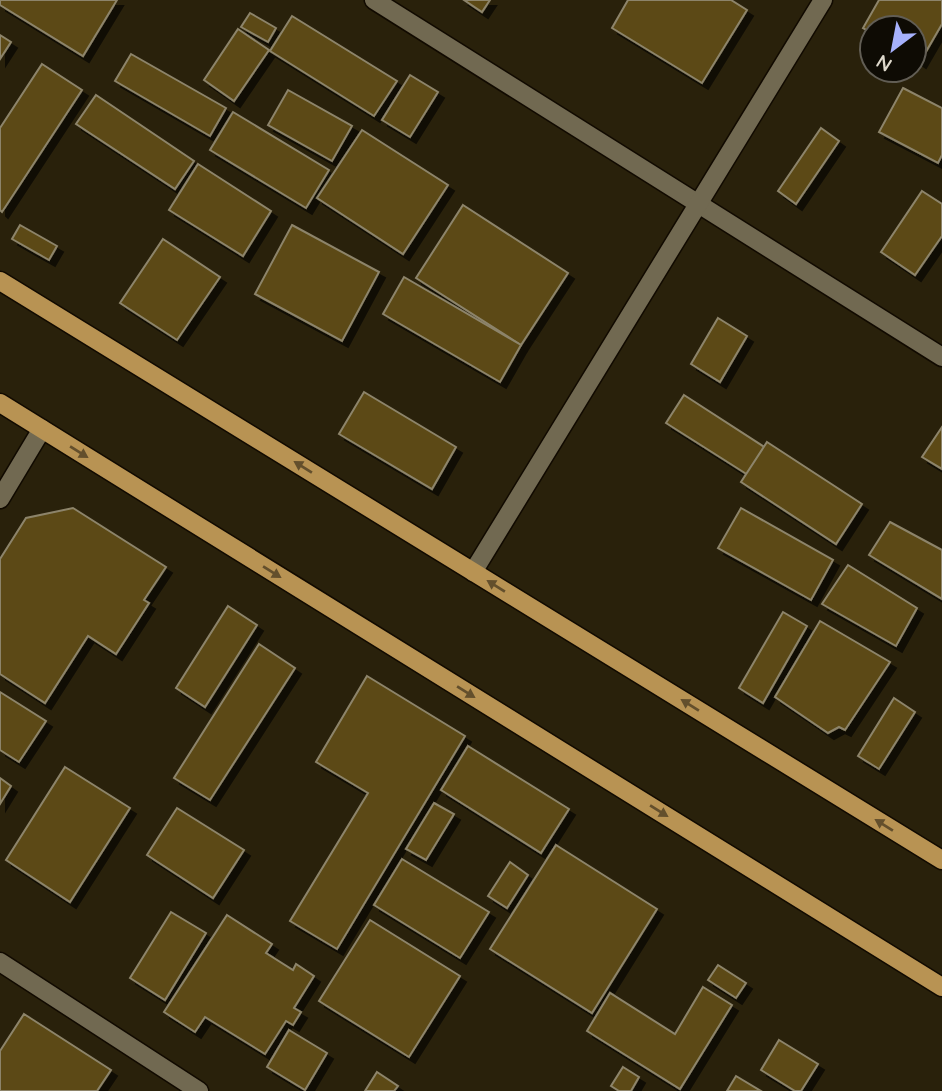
<svg xmlns="http://www.w3.org/2000/svg" width="942" height="1091" font-family="Quicksand,sans-serif">
<style>
.building{fill:#5b4a15;stroke:#8d846b;stroke-width:2;filter:url(#shadow)}
.lines{fill:none;stroke-linecap:round;stroke-linejoin:round}
.minor-casing{stroke:#110a00;stroke-width:21}
.major-casing{stroke:#110a00;stroke-width:21}
.minor{stroke:#716951;stroke-width:18}
.major{stroke:#b89353;stroke-width:18}
.oneway{fill:#634f2c}
</style>
<defs>
<filter id="shadow"><feDropShadow dx="6" dy="6" stdDeviation="0" flood-color="#0009"/></filter>
</defs>
<rect width="100%" height="100%" fill="#29210b"/>
<g class="building">
<path d="M 0,0 L 117,0 L 83,56 L 0,5 Z"/>
<path d="M 464,0 L 490,0 L 482,12 Z"/>
<path d="M 628,0 L 731,0 L 747,10 L 702,83 L 612,28 Z"/>
<path d="M 879,0 L 942,0 L 942,24 L 920,62 L 914,58 L 914,28 L 872,28 L 872,33 L 863,28 Z"/>
<path d="M 250,13 L 276,28 L 268,42 L 241,27 Z"/>
<path d="M 292,16 L 397,81 L 374,116 L 270,51 Z"/>
<path d="M 238,29 L 269,50 L 234,101 L 204,80 Z"/>
<path d="M 0,35 L 11,42 L 0,59 Z"/>
<path d="M 131,54 L 226,108 L 210,136 L 115,81 Z"/>
<path d="M 42,64 L 82,90 L 2,212 L 0,210 L 0,128 Z"/>
<path d="M 410,75 L 438,92 L 410,137 L 382,120 Z"/>
<path d="M 903,88 L 942,108 L 942,155 L 938,163 L 879,132 Z"/>
<path d="M 288,90 L 352,126 L 332,161 L 268,125 Z"/>
<path d="M 96,95 L 194,161 L 175,189 L 76,124 Z"/>
<path d="M 233,112 L 329,170 L 306,208 L 210,150 Z"/>
<path d="M 821,128 L 839,141 L 796,204 L 778,191 Z"/>
<path d="M 362,130 L 448,185 L 403,254 L 317,198 Z"/>
<path d="M 198,164 L 271,211 L 243,256 L 169,210 Z"/>
<path d="M 922,191 L 942,204 L 942,236 L 915,275 L 881,252 Z"/>
<path d="M 463,205 L 568,273 L 521,345 L 416,278 Z"/>
<path d="M 20,225 L 57,246 L 49,260 L 12,239 Z"/>
<path d="M 292,225 L 379,272 L 342,341 L 255,294 Z"/>
<path d="M 163,239 L 220,277 L 177,340 L 120,303 Z"/>
<path d="M 404,277 L 521,345 L 500,382 L 383,314 Z"/>
<path d="M 718,318 L 747,336 L 720,382 L 691,364 Z"/>
<path d="M 364,392 L 456,447 L 432,489 L 339,434 Z"/>
<path d="M 684,395 L 766,448 L 748,475 L 666,423 Z"/>
<path d="M 942,427 L 942,469 L 922,457 Z"/>
<path d="M 767,442 L 862,504 L 836,544 L 741,482 Z"/>
<path d="M 73,508 L 166,567 L 144,600 L 149,603 L 116,654 L 88,636 L 45,703 L 0,674 L 0,559 L 26,518 Z"/>
<path d="M 741,508 L 833,560 L 811,600 L 718,548 Z"/>
<path d="M 890,522 L 942,550 L 942,599 L 869,555 Z"/>
<path d="M 848,565 L 917,608 L 896,646 L 822,604 Z"/>
<path d="M 228,606 L 257,625 L 205,707 L 176,688 Z"/>
<path d="M 783,612 L 807,626 L 763,703 L 739,688 Z"/>
<path d="M 820,621 L 890,662 L 845,730 L 839,727 L 828,733 L 775,697 Z"/>
<path d="M 259,644 L 295,668 L 210,800 L 174,778 Z"/>
<path d="M 367,676 L 465,736 L 337,949 L 290,921 L 368,793 L 316,762 Z"/>
<path d="M 0,692 L 46,721 L 19,762 L 0,750 Z"/>
<path d="M 894,698 L 915,712 L 879,769 L 858,756 Z"/>
<path d="M 468,746 L 569,809 L 541,853 L 441,790 Z"/>
<path d="M 65,767 L 130,808 L 70,902 L 6,860 Z"/>
<path d="M 0,778 L 11,786 L 0,804 Z"/>
<path d="M 434,803 L 454,814 L 426,860 L 406,849 Z"/>
<path d="M 177,808 L 244,850 L 213,898 L 147,855 Z"/>
<path d="M 556,845 L 657,909 L 592,1013 L 490,949 Z"/>
<path d="M 402,859 L 489,912 L 460,958 L 374,905 Z"/>
<path d="M 510,862 L 528,875 L 507,908 L 488,896 Z"/>
<path d="M 171,912 L 206,933 L 165,1000 L 130,978 Z"/>
<path d="M 227,915 L 272,944 L 266,953 L 293,970 L 296,964 L 314,976 L 294,1008 L 301,1012 L 293,1025 L 286,1021 L 265,1054 L 205,1017 L 195,1032 L 164,1012 Z"/>
<path d="M 370,920 L 460,976 L 409,1057 L 319,1001 Z"/>
<path d="M 718,965 L 746,983 L 736,998 L 708,980 Z"/>
<path d="M 703,987 L 732,1005 L 680,1089 L 587,1031 L 610,993 L 675,1034 Z"/>
<path d="M 24,1014 L 111,1070 L 97,1091 L 0,1091 L 0,1051 Z"/>
<path d="M 289,1030 L 327,1053 L 305,1090 L 267,1067 Z"/>
<path d="M 779,1040 L 818,1064 L 801,1091 L 795,1091 L 761,1070 Z"/>
<path d="M 623,1067 L 639,1077 L 631,1091 L 619,1091 L 611,1086 Z"/>
<path d="M 377,1072 L 398,1086 L 394,1091 L 365,1091 Z"/>
<path d="M 736,1076 L 761,1091 L 727,1091 Z"/>
</g>
<g class="lines">
<defs>
<g id="minor">
<path d="M 374,0 L 942,357"/>
<path d="M 0,499 L 42,429"/>
<path d="M 473,572 L 823,0"/>
<path d="M 0,962 L 199,1091"/>
</g>
<g id="major">
<path d="M 0,281 L 942,860"/>
<path d="M 0,403 L 942,987"/>
</g>
</defs>
<use href="#minor" class="minor-casing"/>
<use href="#major" class="major-casing"/>
<use href="#minor" class="minor"/>
<use href="#major" class="major"/>
</g>
<defs><path id="oneway-solid" d="M-6-.8H1V-3.2L6.5 0L1 3.2V.8H-6Z" transform="scale(1.75)"/></defs>
<g class="oneway">
<use href="#oneway-solid" transform="translate(79 452) rotate(32)"/>
<use href="#oneway-solid" transform="translate(303 467) rotate(-148)"/>
<use href="#oneway-solid" transform="translate(272 572) rotate(32)"/>
<use href="#oneway-solid" transform="translate(496 586) rotate(-148)"/>
<use href="#oneway-solid" transform="translate(466 692) rotate(32)"/>
<use href="#oneway-solid" transform="translate(690 705) rotate(-148)"/>
<use href="#oneway-solid" transform="translate(659 811) rotate(32)"/>
<use href="#oneway-solid" transform="translate(884 825) rotate(-148)"/>
</g>
<g transform="translate(893 49) rotate(212)"><circle r="33" fill="#0e0b04" stroke="#615d54" stroke-width="2"/>
<path d="M0-5L12 26L0 18L-12 26Z" fill="#a6b1fc"/>
<text y="-10" font-size="19" font-weight="bold" text-anchor="middle" fill="#ded9cc">N</text>
</g>
</svg>
